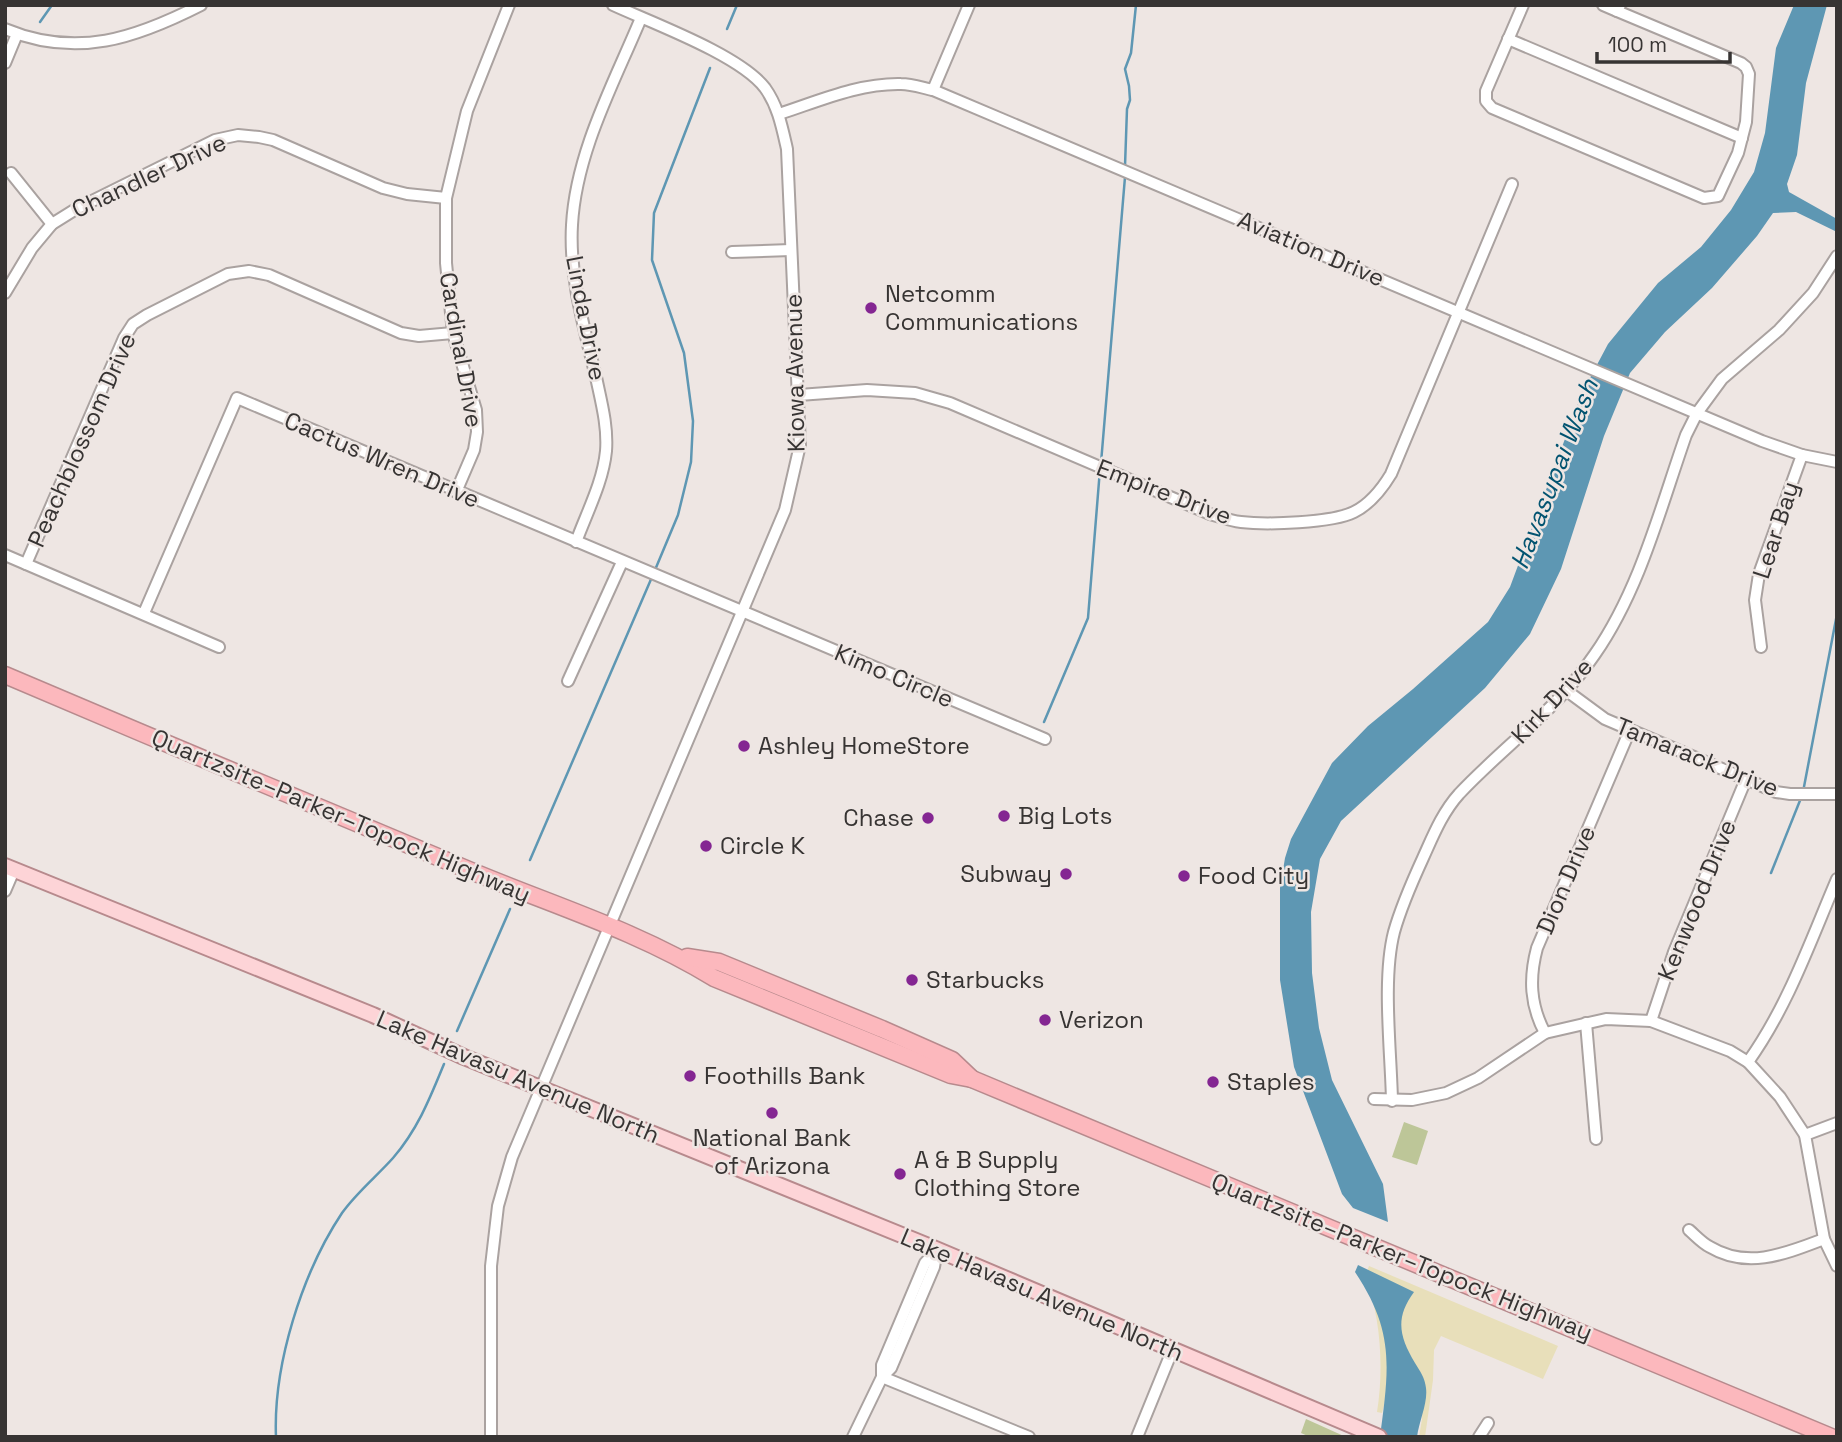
<svg xmlns="http://www.w3.org/2000/svg" width="1842" height="1442" font-family="'Space Grotesk',sans-serif">
<style>
.green{fill:#bdc698}
.sand{fill:#e8dfba}
.water{fill:#5e97b3}
.lines{fill:none;stroke-linecap:round;stroke-linejoin:round}
.stream{stroke:#5e97b3;stroke-width:2.5}
.minor-casing{stroke:#aaa2a0;stroke-width:14}
.major-casing{stroke:#b78a8d;stroke-width:18}
.highway-casing{stroke:#b78a8d;stroke-width:19}
.minor{stroke:#fff;stroke-width:10}
.major{stroke:#fdd4d7;stroke-width:14}
.highway{stroke:#fcb8bd;stroke-width:16}
.poi-dot{fill:#842692;stroke:#eee6e3;stroke-width:2.5}
.labels{text-anchor:middle;stroke-width:5;stroke-linejoin:round;paint-order:stroke}
.street-label{font-size:24px;fill:#373433;stroke:#eee6e3}
.poi-label{font-size:24px;fill:#373433;stroke:#eee6e3;text-anchor:start}
.water-label{font-size:26px;font-style:italic;fill:#035471;stroke:#eee6e3}
</style>
<rect width="100%" height="100%" fill="#eee6e3"/>
<g class="green">
<path d="M 1404,1122 L 1428,1131 L 1417,1165 L 1392,1157 Z"/>
<path d="M 1306,1419 L 1346,1437 L 1310,1437 L 1301,1433 Z"/>
</g>
<path class="sand" d="M 1369,1266 L 1558,1346 L 1543,1379 L 1441,1336 L 1434,1350 L 1433,1380 L 1425,1437 L 1419,1437 L 1422,1419 L 1420,1397 L 1389,1386 L 1382,1413 L 1377,1412 C 1384,1370 1381,1316 1365,1277 Z"/>
<g class="water">
<path d="M 1794,5 L 1827,5 L 1806,83 L 1797,155 L 1787,184 L 1789,192 L 1837,219 L 1837,232 L 1796,212 L 1773,213 L 1757,236 L 1712,288 L 1665,332 L 1630,373 L 1604,436 L 1561,569 L 1530,634 L 1485,688 L 1341,821 L 1320,859 L 1311,912 L 1312,973 L 1319,1028 L 1332,1080 L 1383,1184 L 1388,1222 L 1353,1208 L 1342,1194 L 1294,1067 L 1280,980 L 1280,888 L 1285,858 L 1291,839 L 1332,763 L 1368,726 L 1413,689 L 1488,622 L 1510,587 L 1582,393 L 1608,344 L 1658,283 L 1701,247 L 1731,210 L 1754,172 L 1765,133 L 1776,48 Z"/>
<path d="M 1358,1265 L 1414,1292 C 1395,1318 1399,1336 1415,1363 C 1420,1371 1425,1378 1426,1388 C 1428,1403 1419,1421 1417,1437 L 1380,1437 C 1389,1368 1395,1332 1355,1272 Z"/>
</g>
<g class="lines">
<g class="stream">
<path d="M 40,22 L 52,5"/>
<path d="M 727,29 L 737,5"/>
<path d="M 1125,166 L 1127,109 L 1130,100 L 1129,86 L 1125,69 L 1131,53 L 1136,5"/>
<path d="M 1101,463 L 1125,177"/>
<path d="M 655,570 L 678,515 L 691,462 L 693,421 L 684,353 L 652,260 L 654,213 L 710,68"/>
<path d="M 1044,722 L 1088,618 L 1100,469"/>
<path d="M 1803,792 L 1837,614"/>
<path d="M 530,860 L 652,577"/>
<path d="M 1771,873 L 1801,798"/>
<path d="M 457,1031 L 510,909"/>
<path d="M 276,1437 C 273,1365 302,1273 342,1213 C 356,1193 377,1176 393,1158 C 418,1129 430,1098 444,1064"/>
</g>
<defs>
<g id="minor">
<path d="M 1523,5 L 1486,91 L 1486,101 L 1492,108 L 1704,198 L 1718,196 L 1738,153 L 1746,122 L 1749,74 L 1746,67 L 1741,63 L 1617,11"/>
<path d="M 1603,5 L 1617,11 L 1620,5"/>
<path d="M 5,29 C 77,59 136,38 201,5"/>
<path d="M 1508,39 L 1742,138"/>
<path d="M 5,63 L 17,34"/>
<path d="M 933,90 L 969,5"/>
<path d="M 779,114 C 819,101 859,83 901,84 C 912,84 923,88 933,90 L 1762,441 L 1802,455 L 1837,462"/>
<path d="M 11,173 L 52,224"/>
<path d="M 732,252 L 791,250"/>
<path d="M 5,293 L 32,248 L 52,224 L 76,209 L 215,140 L 238,135 L 259,137 L 273,140 L 383,188 L 407,194 L 446,198"/>
<path d="M 799,395 L 867,390 L 915,393 L 950,403 L 1210,514 C 1220,517 1231,521 1241,522 C 1266,525 1332,523 1354,512 C 1370,504 1382,489 1391,474 L 1512,184"/>
<path d="M 456,492 L 474,450 L 477,432 L 476,410 L 453,333 L 446,263 L 446,198 L 467,111 L 509,5"/>
<path d="M 576,542 C 587,512 603,482 606,451 C 608,426 601,401 596,377 C 584,327 569,276 572,225 C 576,152 614,83 641,18"/>
<path d="M 5,555 L 219,647"/>
<path d="M 26,564 L 124,338 L 133,324 L 147,315 L 228,274 L 249,271 L 269,275 L 401,333 L 419,336 L 453,333"/>
<path d="M 144,613 L 237,398 L 1045,739"/>
<path d="M 1761,647 L 1755,600 L 1759,574 L 1802,455"/>
<path d="M 568,681 L 622,562"/>
<path d="M 1567,691 L 1605,719 L 1776,792 L 1790,794 L 1837,794"/>
<path d="M 5,891 L 14,870"/>
<path d="M 1651,1021 L 1674,952 L 1746,779"/>
<path d="M 1586,1023 L 1596,1139"/>
<path d="M 1545,1033 C 1530,1005 1529,978 1537,948 L 1630,730"/>
<path d="M 1748,1062 C 1788,1006 1810,942 1837,879"/>
<path d="M 1374,1099 L 1412,1100 L 1446,1093 L 1478,1078 L 1545,1033 L 1606,1019 L 1651,1021 L 1730,1051 L 1748,1062 L 1780,1097 L 1805,1135 L 1824,1239 L 1837,1266"/>
<path d="M 1392,1101 C 1391,1051 1382,979 1394,932 C 1401,907 1412,882 1423,858 C 1433,836 1442,813 1459,794 C 1504,746 1558,709 1595,654 C 1640,589 1660,509 1686,435 L 1697,413 L 1722,379 L 1779,330 L 1813,293 L 1837,256"/>
<path d="M 1805,1135 L 1837,1123"/>
<path d="M 1689,1230 C 1695,1235 1702,1243 1710,1247 C 1748,1270 1787,1253 1824,1239"/>
<path d="M 882,1377 L 1029,1437"/>
<path d="M 882,1377 L 891,1368 L 934,1267 L 937,1250"/>
<path d="M 491,1437 L 491,1266 L 498,1206 L 512,1157 L 785,510 L 800,445 L 787,149 C 782,127 778,106 765,88 C 740,55 652,23 613,5"/>
<path d="M 853,1437 L 882,1377 L 882,1365 L 925,1263 L 937,1250"/>
<path d="M 1137,1437 L 1172,1351"/>
<path d="M 1479,1437 L 1488,1423"/>
</g>
<path id="major" d="M 5,866 L 373,1015 L 464,1057 L 931,1247 L 1379,1437"/>
<g id="highway">
<path d="M 5,675 C 160,741 315,806 471,871 C 552,905 638,931 714,978 L 951,1075 L 972,1079 L 1831,1437"/>
<path d="M 687,957 L 719,962 L 882,1029 L 952,1060 L 972,1079"/>
</g>
</defs>
<use href="#minor" class="minor-casing"/>
<use href="#major" class="major-casing"/>
<use href="#highway" class="highway-casing"/>
<use href="#minor" class="minor"/>
<use href="#major" class="major"/>
<use href="#highway" class="highway"/>
</g>
<g class="poi-dot">
<circle cx="871" cy="308" r="7"/>
<circle cx="744" cy="746" r="7"/>
<circle cx="1004" cy="816" r="7"/>
<circle cx="928" cy="818" r="7"/>
<circle cx="706" cy="846" r="7"/>
<circle cx="1066" cy="874" r="7"/>
<circle cx="1184" cy="876" r="7"/>
<circle cx="912" cy="980" r="7"/>
<circle cx="1045" cy="1020" r="7"/>
<circle cx="690" cy="1076" r="7"/>
<circle cx="1213" cy="1082" r="7"/>
<circle cx="772" cy="1113" r="7"/>
<circle cx="900" cy="1174" r="7"/>
</g>
<g class="labels">
<g class="street-label">
<text transform="translate(149 176) rotate(-25)" y="8">Chandler Drive</text>
<text transform="translate(1311 249) rotate(23)" y="8">Aviation Drive</text>
<text transform="translate(586 318) rotate(79)" y="8">Linda Drive</text>
<text transform="translate(461 350) rotate(80)" y="8">Cardinal Drive</text>
<text transform="translate(795 373) rotate(-91)" y="8">Kiowa Avenue</text>
<text transform="translate(82 440) rotate(-66)" y="8">Peachblossom Drive</text>
<text transform="translate(382 460) rotate(23)" y="8">Cactus Wren Drive</text>
<text transform="translate(1164 492) rotate(21)" y="8">Empire Drive</text>
<text transform="translate(1776 530) rotate(-72)" y="8">Lear Bay</text>
<text transform="translate(894 676) rotate(23)" y="8">Kimo Circle</text>
<text transform="translate(1552 701) rotate(-47)" y="8">Kirk Drive</text>
<text transform="translate(1697 757) rotate(22)" y="8">Tamarack Drive</text>
<text transform="translate(341 816) rotate(23)" y="8">Quartzsite–Parker–Topock Highway</text>
<text transform="translate(1566 880) rotate(-67)" y="8">Dion Drive</text>
<text transform="translate(1697 900) rotate(-68)" y="8">Kenwood Drive</text>
<text transform="translate(518 1077) rotate(23)" y="8">Lake Havasu Avenue North</text>
<text transform="translate(1402 1257) rotate(22)" y="8">Quartzsite–Parker–Topock Highway</text>
<text transform="translate(1042 1295) rotate(23)" y="8">Lake Havasu Avenue North</text>
</g>
<g class="poi-label">
<text x="885" y="302">Netcomm<tspan x="885" dy="28">Communications</tspan></text>
<text x="758" y="754">Ashley HomeStore</text>
<text x="1018" y="824">Big Lots</text>
<text x="914" y="826" text-anchor="end">Chase</text>
<text x="720" y="854">Circle K</text>
<text x="1052" y="882" text-anchor="end">Subway</text>
<text x="1198" y="884">Food City</text>
<text x="926" y="988">Starbucks</text>
<text x="1059" y="1028">Verizon</text>
<text x="704" y="1084">Foothills Bank</text>
<text x="1227" y="1090">Staples</text>
<text x="772" y="1146" text-anchor="middle">National Bank<tspan x="772" dy="28">of Arizona</tspan></text>
<text x="914" y="1168">A &amp; B Supply<tspan x="914" dy="28">Clothing Store</tspan></text>
</g>
<g class="water-label">
<text transform="translate(1554 474) rotate(-69)" y="9">Havasupai Wash</text>
</g>
</g>
<rect width="1842" height="1442" fill="none" stroke="#373433" stroke-width="14"/>
<path d="M1597 52v10h133v-10" fill="none" stroke="#373433" stroke-width="3.5"/>
<text x="1608" y="52" font-size="21" fill="#373433" stroke="#eee6e3" stroke-width="5" paint-order="stroke">100 m</text>
</svg>
